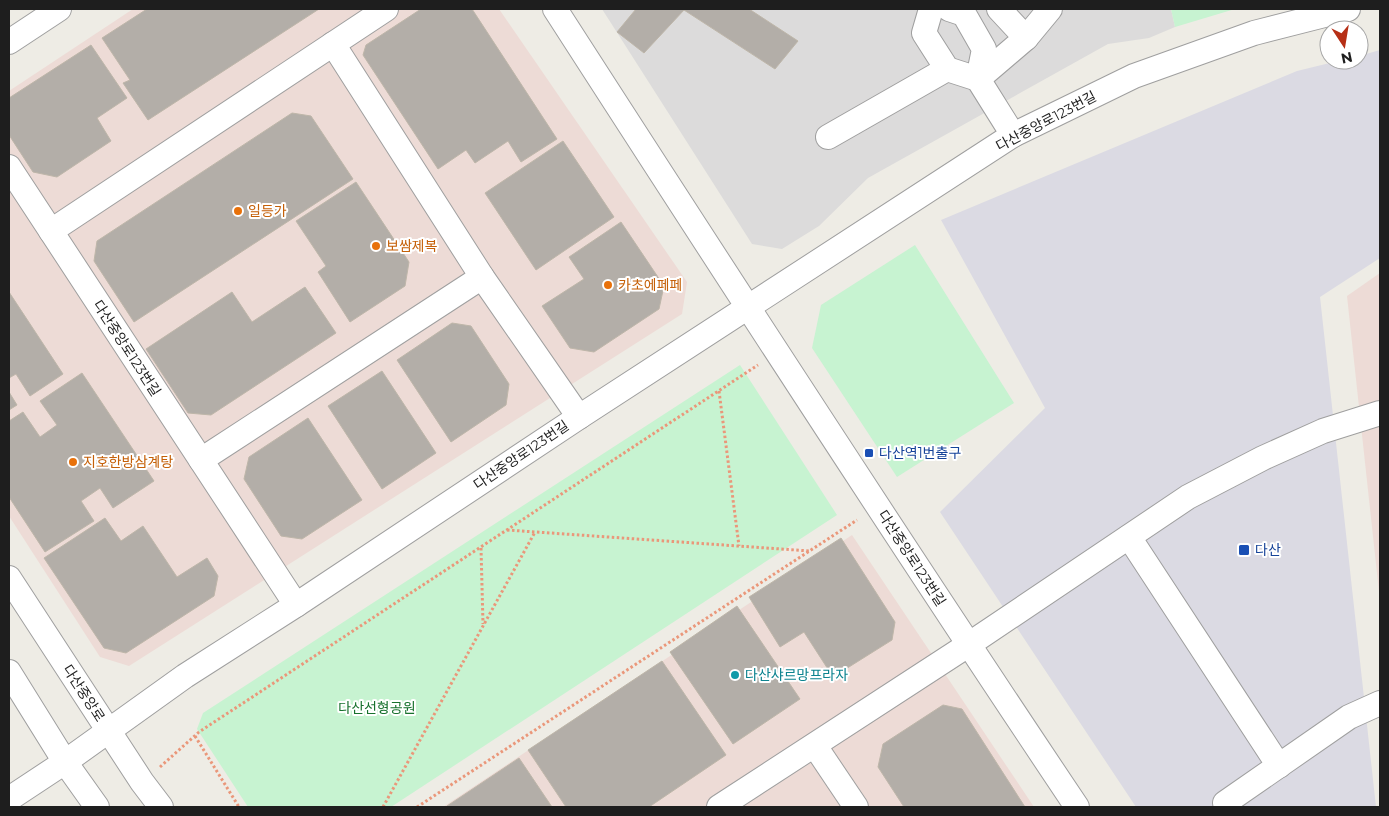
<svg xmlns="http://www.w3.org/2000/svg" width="1389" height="816" font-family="Montserrat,'Noto Sans KR',sans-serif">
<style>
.residential{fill:#dcdbdb}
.commercial{fill:#eddbd6}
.park{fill:#c7f3d1}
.plaza{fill:#dbdae3}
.building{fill:#b3aea8;stroke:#beb6a9}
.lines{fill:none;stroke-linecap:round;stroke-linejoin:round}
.minor-casing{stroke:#9f9f9f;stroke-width:26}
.path{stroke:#ea977a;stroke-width:3;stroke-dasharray:2.5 2.5;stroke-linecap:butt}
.minor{stroke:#fff;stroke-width:24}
.food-dot{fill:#e8710a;stroke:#fff;stroke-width:2}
.transit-dot{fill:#1a4fb4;stroke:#fff;stroke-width:2}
.culture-dot{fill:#0f9aa8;stroke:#fff;stroke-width:2}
.labels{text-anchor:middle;stroke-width:4;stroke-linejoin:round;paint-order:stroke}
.street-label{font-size:14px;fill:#1e1e1e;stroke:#fff}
.food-label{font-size:14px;fill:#c56008;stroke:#fff;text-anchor:start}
.transit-label{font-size:14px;fill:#164399;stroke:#fff;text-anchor:start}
.culture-label{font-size:14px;fill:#0d838f;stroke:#fff;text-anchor:start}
.park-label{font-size:14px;fill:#17712d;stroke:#fff}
</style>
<rect width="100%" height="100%" fill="#eeece5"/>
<path class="residential" d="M 602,9 L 1171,9 L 1175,27 L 1149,38 L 1108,44 L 868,178 L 819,226 L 782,249 L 752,244 Z"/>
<g class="commercial">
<path d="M 133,9 L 499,9 L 687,282 L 682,314 L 129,666 L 100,657 L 9,516 L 9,91 Z"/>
<path d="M 1380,273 L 1380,601 L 1347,296 Z"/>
<path d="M 852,535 L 1034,807 L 443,807 Z"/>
</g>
<g class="park">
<path d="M 1171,9 L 1235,9 L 1175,27 Z"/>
<path d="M 915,245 L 1014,403 L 897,477 L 812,348 L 821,305 Z"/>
<path d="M 740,365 L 837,515 L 391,807 L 248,807 L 197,729 L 203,713 Z"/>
</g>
<path class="plaza" d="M 1380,50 L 1380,258 L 1320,297 L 1376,807 L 1136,807 L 940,512 L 1045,408 L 941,220 L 1297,71 L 1342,60 L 1359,60 L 1359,56 Z"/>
<g class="building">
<path d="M 147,9 L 319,9 L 148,120 L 123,83 L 130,80 L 102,38 Z"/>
<path d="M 421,9 L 472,9 L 557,139 L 521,162 L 508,141 L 475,163 L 466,150 L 438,169 L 363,55 L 366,45 Z"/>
<path d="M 636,9 L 749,9 L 798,41 L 775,69 L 684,10 L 644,53 L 617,32 Z"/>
<path d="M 91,45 L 127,98 L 97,118 L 111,141 L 57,177 L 33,172 L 9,135 L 9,98 Z"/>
<path d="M 292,113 L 311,116 L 353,179 L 134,322 L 94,261 L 97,241 Z"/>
<path d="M 563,141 L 614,217 L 536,270 L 485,193 Z"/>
<path d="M 356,182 L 409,262 L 405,286 L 350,322 L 318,272 L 326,266 L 296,221 Z"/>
<path d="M 621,222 L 664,286 L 659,309 L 594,352 L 570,348 L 542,306 L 584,279 L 569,257 Z"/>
<path d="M 305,287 L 336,333 L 211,415 L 188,413 L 146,349 L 232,292 L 252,322 Z"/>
<path d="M 9,292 L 63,374 L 30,396 L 16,374 L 9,378 Z"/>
<path d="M 452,323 L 471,326 L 509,384 L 506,405 L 451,442 L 397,360 Z"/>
<path d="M 382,371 L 436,453 L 382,489 L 328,406 Z"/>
<path d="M 82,373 L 154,481 L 113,508 L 100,488 L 81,501 L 94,521 L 45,552 L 9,497 L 9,421 L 23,412 L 40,437 L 57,425 L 40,401 Z"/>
<path d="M 9,392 L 17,405 L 9,410 Z"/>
<path d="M 308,418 L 362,500 L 302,539 L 281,536 L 244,479 L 249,457 Z"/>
<path d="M 105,518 L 121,541 L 143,526 L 177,577 L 207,558 L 218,576 L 214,596 L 126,653 L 104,648 L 44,558 Z"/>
<path d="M 841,538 L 895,622 L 892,640 L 833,677 L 804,632 L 780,647 L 749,597 Z"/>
<path d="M 737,606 L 800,699 L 733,744 L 670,652 Z"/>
<path d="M 662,661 L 726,755 L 649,807 L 566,807 L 528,750 Z"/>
<path d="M 943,705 L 962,709 L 1025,807 L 904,807 L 878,767 L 883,744 Z"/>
<path d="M 519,758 L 552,807 L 448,807 L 447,806 Z"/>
</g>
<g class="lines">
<defs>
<g id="minor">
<path d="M 555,9 C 727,276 900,543 1077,807"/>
<path d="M 931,9 L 924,33 L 947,69 L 978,79 L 1013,135"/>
<path d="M 949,9 L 964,14 L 984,49 L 978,79"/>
<path d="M 1026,38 L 1050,9"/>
<path d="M 9,42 L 59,9"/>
<path d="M 333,44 L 482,277 L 579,417"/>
<path d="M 978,79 L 1026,38 L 999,9"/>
<path d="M 828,137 L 947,69"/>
<path d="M 9,167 L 296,605"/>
<path d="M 51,231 L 386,9"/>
<path d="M 201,460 L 482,277"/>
<path d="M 1129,537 L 1279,766"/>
<path d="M 9,578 L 142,782 L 161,807"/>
<path d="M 9,672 L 65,762 L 97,807"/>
<path d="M 815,746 L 856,807"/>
<path d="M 9,799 L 65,762 L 185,676 L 296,605 L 579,417 L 1013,135 L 1134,76 L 1254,33 L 1348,9"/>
<path d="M 1225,803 L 1349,717 L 1380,703"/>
<path d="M 719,807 L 968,645 L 1188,497 L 1263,458 L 1323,431 L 1380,413"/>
</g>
</defs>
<use href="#minor" class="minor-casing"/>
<g class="path">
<path d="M 719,391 L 739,546"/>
<path d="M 507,530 L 810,551"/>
<path d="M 481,548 L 483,624"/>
<path d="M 195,736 L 239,807"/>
<path d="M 160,767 L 199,732 L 758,365"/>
<path d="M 383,807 L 535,532"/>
<path d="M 417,807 L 857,520"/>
</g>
<use href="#minor" class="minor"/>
</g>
<g class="food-dot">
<circle cx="238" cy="211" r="5"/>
<circle cx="376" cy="246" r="5"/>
<circle cx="608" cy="285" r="5"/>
<circle cx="73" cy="462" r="5"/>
</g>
<g class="transit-dot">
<rect x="864" y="448" width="10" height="10" rx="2.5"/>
<rect x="1238" y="544" width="12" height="12" rx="2.5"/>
</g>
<circle class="culture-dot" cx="735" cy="675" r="5"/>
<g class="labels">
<g class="street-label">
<text transform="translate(1046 121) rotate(-28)" y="5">다산중앙로123번길</text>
<text transform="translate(127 348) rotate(57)" y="5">다산중앙로123번길</text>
<text transform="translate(521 455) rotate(-34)" y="5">다산중앙로123번길</text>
<text transform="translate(912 558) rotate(57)" y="5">다산중앙로123번길</text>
<text transform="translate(84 693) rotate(57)" y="5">다산중앙로</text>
</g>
<g class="food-label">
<text x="248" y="216">일등가</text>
<text x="386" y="251">보쌈제복</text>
<text x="618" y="290">카초에페페</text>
<text x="83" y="467">지호한방삼계탕</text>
</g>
<g class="transit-label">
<text x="879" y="458">다산역1번출구</text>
<text x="1255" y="555">다산</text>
</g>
<g class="culture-label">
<text x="745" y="680">다산샤르망프라자</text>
</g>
<g class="park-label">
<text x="377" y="713">다산선형공원</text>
</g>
</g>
<rect width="1389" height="816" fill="none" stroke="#1e1e1e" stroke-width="20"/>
<g transform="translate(1344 45) rotate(168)"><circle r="24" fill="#ffffff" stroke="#a5a5a5"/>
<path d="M0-4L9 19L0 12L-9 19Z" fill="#b62f16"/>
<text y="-8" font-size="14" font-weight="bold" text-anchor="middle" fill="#1e1e1e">N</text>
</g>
</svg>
